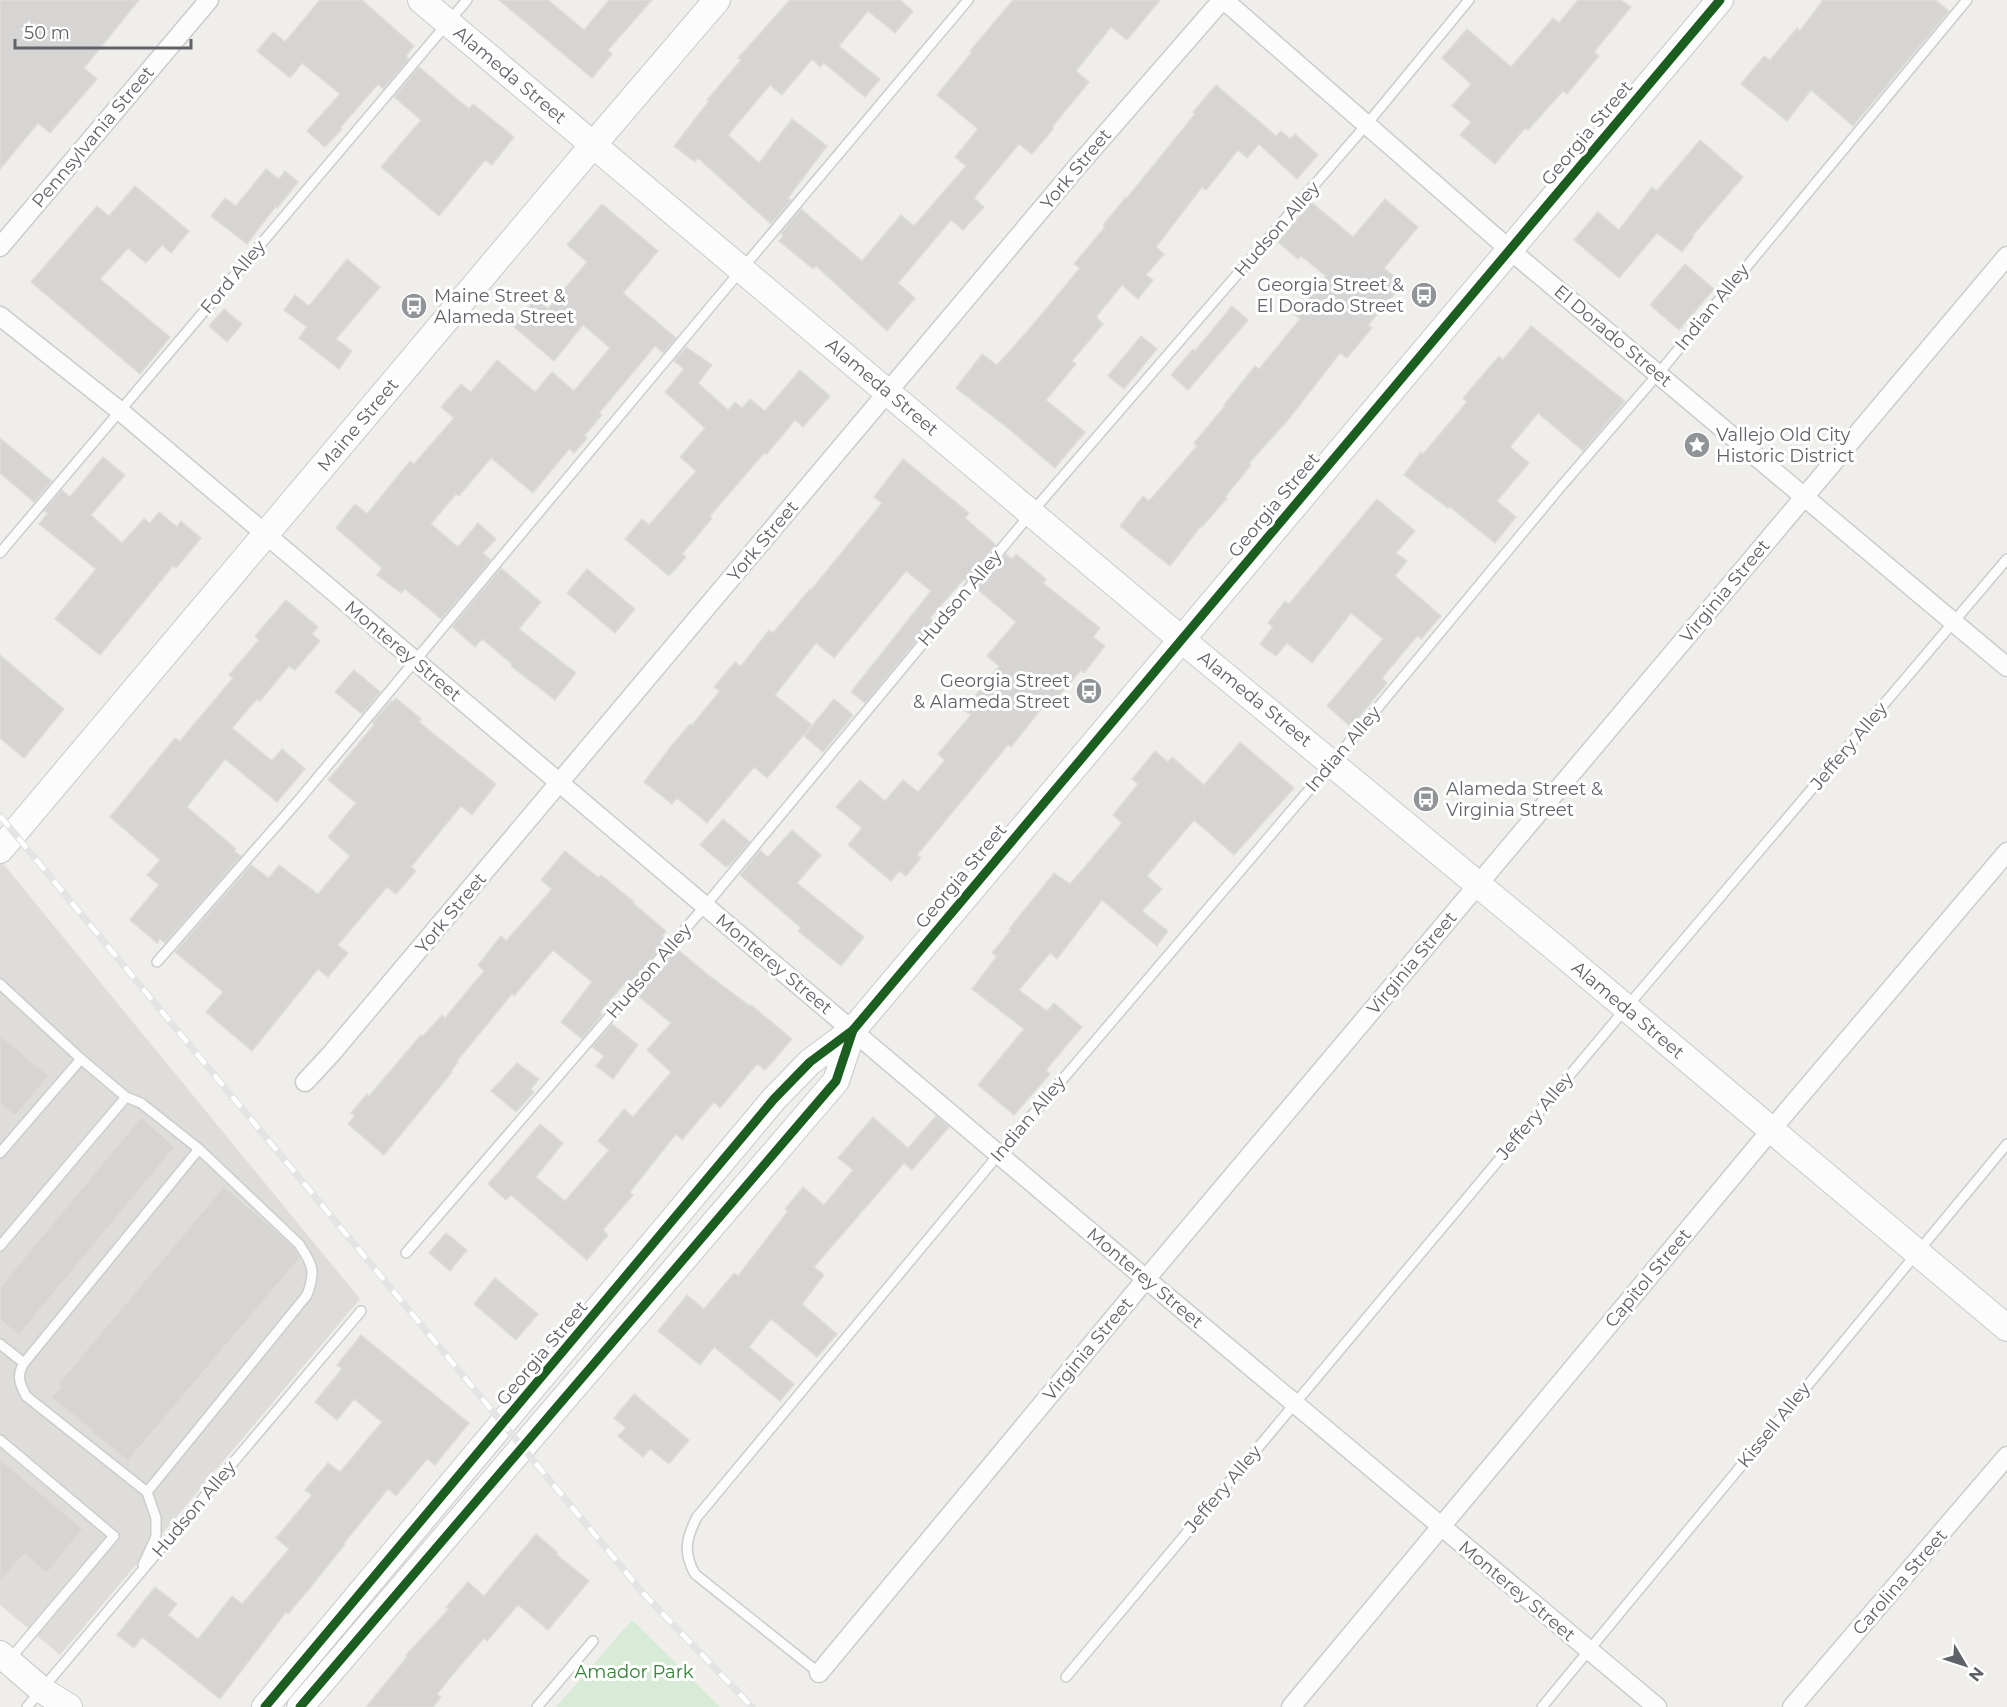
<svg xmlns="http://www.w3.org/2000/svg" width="2007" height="1707" font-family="Montserrat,sans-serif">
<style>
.industrial{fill:#dfddda}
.green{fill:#d8ebd6}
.building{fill:#d6d5d3;stroke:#deddd9;stroke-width:1.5}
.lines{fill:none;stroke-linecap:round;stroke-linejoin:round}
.lane-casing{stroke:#cbcccc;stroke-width:12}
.street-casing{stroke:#cbcccc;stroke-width:21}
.secondary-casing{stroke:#cacacb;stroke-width:28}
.lane{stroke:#fdfcfc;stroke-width:9}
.street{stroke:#fdfcfc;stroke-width:18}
.secondary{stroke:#fdfcfc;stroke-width:26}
.rail-casing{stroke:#e4e4e4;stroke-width:7}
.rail{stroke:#fff;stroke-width:4.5;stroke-dasharray:14;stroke-linecap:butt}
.cycleway-casing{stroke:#fff;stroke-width:13}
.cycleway{stroke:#1b5e20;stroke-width:9}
.labels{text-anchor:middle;stroke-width:6;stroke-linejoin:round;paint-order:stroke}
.street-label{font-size:18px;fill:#5f6368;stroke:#fff}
.poi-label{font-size:18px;fill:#5f6368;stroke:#fff;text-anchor:start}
.park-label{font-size:18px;fill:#348238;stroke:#fff}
</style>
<rect width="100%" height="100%" fill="#efeeea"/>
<path class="industrial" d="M 0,860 L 360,1299 L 60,1655 L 0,1605 Z"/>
<path class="green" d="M 632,1620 L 720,1707 L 556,1707 Z"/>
<g class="building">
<path d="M 0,0 L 139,0 L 84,68 L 97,79 L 50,133 L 38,123 L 0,169 Z"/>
<path d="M 320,0 L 362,0 L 414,46 L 406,56 L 409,59 L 383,89 L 378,84 L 340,128 L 342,129 L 325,147 L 307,131 L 340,94 L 302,63 L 290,78 L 257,51 L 273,32 L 285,42 Z"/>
<path d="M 499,0 L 548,0 L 584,30 L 609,0 L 652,0 L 608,50 L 612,54 L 592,78 Z"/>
<path d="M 790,0 L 900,0 L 913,11 L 895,33 L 868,11 L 839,46 L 880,79 L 865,97 L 824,63 L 820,67 L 812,59 L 782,95 L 770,85 L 728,135 L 759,163 L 792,119 L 827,146 L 788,198 L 791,200 L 771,224 L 698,158 L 695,162 L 674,146 L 709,101 L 707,100 L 741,60 L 738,58 Z"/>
<path d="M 1013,0 L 1160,0 L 1127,40 L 1111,27 L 1076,71 L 1089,82 L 1052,127 L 1054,128 L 1032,154 L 1019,144 L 974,198 L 984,207 L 963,230 L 951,220 L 898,283 L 915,298 L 887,331 L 816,266 L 813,269 L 779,241 L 783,236 L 781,233 L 801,209 L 862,261 L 901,215 L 914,226 L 966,166 L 955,157 L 978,129 L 937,95 L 972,52 L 970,51 Z"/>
<path d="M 1578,0 L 1621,0 L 1631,7 L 1594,52 L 1599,56 L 1567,94 L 1563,91 L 1528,130 L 1525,128 L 1495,164 L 1460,135 L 1471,122 L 1452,106 L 1471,84 L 1442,58 L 1467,29 L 1511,67 L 1553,18 L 1559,23 Z"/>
<path d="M 1823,0 L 1935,0 L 1949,11 L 1853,126 L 1811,90 L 1787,121 L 1741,84 L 1764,56 L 1770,60 L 1797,28 L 1800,31 Z"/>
<path d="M 419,67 L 469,109 L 473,104 L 514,137 L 492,165 L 485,160 L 439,216 L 381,167 L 421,120 L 394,97 Z"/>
<path d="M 1216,85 L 1276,136 L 1281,131 L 1290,139 L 1295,134 L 1318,155 L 1297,179 L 1259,144 L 1247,158 L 1238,150 L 1206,190 L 1202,187 L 1156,247 L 1164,254 L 1146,275 L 1153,280 L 1138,299 L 1122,285 L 1096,317 L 1103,324 L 1072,361 L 1076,364 L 1046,400 L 1085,432 L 1055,468 L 1009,429 L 956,388 L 982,354 L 997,365 L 1031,327 L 1080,268 L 1074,264 L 1105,227 L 1103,225 L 1126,197 L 1127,198 L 1195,114 L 1193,112 Z"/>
<path d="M 1700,140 L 1743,177 L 1693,235 L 1694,236 L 1682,252 L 1657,233 L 1619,278 L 1574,240 L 1598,212 L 1619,230 L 1652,187 L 1657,191 Z"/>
<path d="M 266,169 L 279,179 L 285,171 L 298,182 L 277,208 L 276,206 L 247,244 L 211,216 L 225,198 L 236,206 Z"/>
<path d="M 135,186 L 189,231 L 171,253 L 162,245 L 146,263 L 128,248 L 100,279 L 170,337 L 140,374 L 31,282 L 97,206 L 109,216 Z"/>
<path d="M 1385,199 L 1418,227 L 1384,268 L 1403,284 L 1368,325 L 1372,328 L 1347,358 L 1340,353 L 1288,420 L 1249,463 L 1251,465 L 1225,497 L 1227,498 L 1202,527 L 1201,526 L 1170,566 L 1120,526 L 1143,496 L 1149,501 L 1197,446 L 1194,443 L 1225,406 L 1224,405 L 1255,366 L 1259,369 L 1300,319 L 1295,315 L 1326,276 L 1301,256 L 1298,259 L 1278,242 L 1311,202 L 1353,237 Z"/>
<path d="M 602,204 L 658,251 L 623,293 L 676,338 L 663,353 L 655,346 L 599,413 L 602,415 L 584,436 L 587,438 L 574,453 L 569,449 L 533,493 L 491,458 L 459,496 L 456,494 L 431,524 L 458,547 L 478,523 L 496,539 L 483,553 L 491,560 L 441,619 L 405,589 L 401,593 L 377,575 L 382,568 L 336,528 L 355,504 L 367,514 L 410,461 L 414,464 L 454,418 L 441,407 L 461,384 L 471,392 L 497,360 L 535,392 L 552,372 L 574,391 L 610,348 L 583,325 L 554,361 L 513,326 L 535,299 L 548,309 L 587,262 L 567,245 Z"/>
<path d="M 347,259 L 380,287 L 336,339 L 352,351 L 339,369 L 299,338 L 307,327 L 284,310 L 295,295 L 309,306 Z"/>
<path d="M 1685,264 L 1714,289 L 1679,330 L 1650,305 Z"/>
<path d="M 1232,306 L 1248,320 L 1188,390 L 1171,375 L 1193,349 L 1195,351 Z"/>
<path d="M 224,309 L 242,324 L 227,342 L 209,326 Z"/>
<path d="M 1531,326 L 1625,401 L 1583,451 L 1538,413 L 1510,447 L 1529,463 L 1497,501 L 1516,517 L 1495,543 L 1450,507 L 1448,508 L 1404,475 L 1421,452 L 1423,454 L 1467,402 L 1463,398 L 1499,356 L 1503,360 Z"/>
<path d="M 1141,336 L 1157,349 L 1124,389 L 1108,376 Z"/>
<path d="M 686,347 L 712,365 L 698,383 L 728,410 L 735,402 L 742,408 L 750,399 L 765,411 L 800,370 L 830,396 L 803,427 L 795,420 L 766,455 L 764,453 L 710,516 L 712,518 L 682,554 L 686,557 L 669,576 L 625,539 L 642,519 L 649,525 L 696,471 L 680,457 L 705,428 L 665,392 L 684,369 L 674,361 Z"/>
<path d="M 0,438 L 52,481 L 34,502 L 0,473 Z"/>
<path d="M 103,457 L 125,475 L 91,515 L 122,543 L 144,519 L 150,523 L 159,512 L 177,527 L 181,521 L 201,538 L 176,568 L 173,566 L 100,655 L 55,619 L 96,569 L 39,524 L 48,513 L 44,511 L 62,490 L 70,497 Z"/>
<path d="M 903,459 L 969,513 L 965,518 L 996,545 L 966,581 L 964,579 L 930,618 L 933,621 L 865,703 L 851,692 L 931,591 L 906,571 L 834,658 L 816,643 L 775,695 L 812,725 L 767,778 L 754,767 L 707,823 L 677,798 L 672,804 L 644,782 L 672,745 L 690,724 L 692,725 L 720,691 L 714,687 L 735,662 L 741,666 L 769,630 L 773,633 L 810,589 L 811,590 L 882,503 L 874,497 Z"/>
<path d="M 1377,499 L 1415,531 L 1396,553 L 1407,561 L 1395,576 L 1441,616 L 1421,639 L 1418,635 L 1382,678 L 1387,683 L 1351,727 L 1327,706 L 1383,639 L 1351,613 L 1312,663 L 1287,643 L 1276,656 L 1260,644 L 1273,627 L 1268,623 L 1285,601 L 1289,604 Z"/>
<path d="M 1006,554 L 1012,559 L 1016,554 L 1046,579 L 1043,583 L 1100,628 L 1093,637 L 1105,646 L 1084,673 L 1081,670 L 1049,708 L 1045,704 L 1011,747 L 1008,745 L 917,855 L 921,858 L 906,876 L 899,871 L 891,881 L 848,845 L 862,828 L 836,807 L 860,780 L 885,801 L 903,780 L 918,792 L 945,760 L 938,754 L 971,715 L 964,710 L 999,666 L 987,656 L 1016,622 L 977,589 Z"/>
<path d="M 501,568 L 541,602 L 519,629 L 576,673 L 555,700 L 511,666 L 512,664 L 482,639 L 475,647 L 452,627 Z"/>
<path d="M 587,569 L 635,609 L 615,633 L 567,593 Z"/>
<path d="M 286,600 L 318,627 L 312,634 L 320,641 L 295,670 L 289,666 L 260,701 L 257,699 L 232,728 L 272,761 L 282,749 L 305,769 L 277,802 L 225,759 L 187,807 L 236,849 L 234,851 L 241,856 L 165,943 L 160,939 L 157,943 L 130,920 L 159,885 L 147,875 L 160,860 L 110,817 L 175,738 L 180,741 L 233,678 L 229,675 L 259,640 L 255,636 Z"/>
<path d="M 0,655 L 64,709 L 24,758 L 0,738 Z"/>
<path d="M 354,670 L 380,692 L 362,714 L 335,692 Z"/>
<path d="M 396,698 L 421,719 L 419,722 L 496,784 L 472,815 L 461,806 L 411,867 L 416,871 L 396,894 L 387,887 L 338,945 L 348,953 L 328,977 L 318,969 L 252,1051 L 206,1012 L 223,992 L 175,952 L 251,865 L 269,878 L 279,865 L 318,894 L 350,856 L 328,837 L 356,803 L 328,780 L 374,725 L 372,723 L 391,701 L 393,702 Z"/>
<path d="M 834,699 L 853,715 L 823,752 L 804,736 Z"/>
<path d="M 1240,742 L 1294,788 L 1234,855 L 1194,820 L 1147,876 L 1162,889 L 1142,911 L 1168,931 L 1157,946 L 1102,900 L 1057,959 L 1050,953 L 1033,973 L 1019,990 L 1047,1011 L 1054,1003 L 1082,1027 L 1046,1070 L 1050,1074 L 1014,1115 L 978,1085 L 1024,1029 L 972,989 L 997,956 L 992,953 L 1011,930 L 1009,929 L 1054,873 L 1070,884 L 1122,823 L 1113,815 L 1138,784 L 1132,779 L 1155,751 L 1168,762 L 1172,757 L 1204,785 Z"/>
<path d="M 723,819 L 750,842 L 729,866 L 728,865 L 726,867 L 700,845 Z"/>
<path d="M 792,830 L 821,855 L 797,883 L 864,937 L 841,966 L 798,931 L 801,928 L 740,875 L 760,850 L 768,857 Z"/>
<path d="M 565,851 L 599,878 L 601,875 L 634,902 L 633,903 L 666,931 L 662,936 L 667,940 L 627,987 L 624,984 L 600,1012 L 602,1014 L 601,1016 L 582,1039 L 561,1022 L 592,982 L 553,950 L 514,996 L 512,994 L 457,1061 L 458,1062 L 451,1071 L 452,1072 L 384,1155 L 348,1124 L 355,1116 L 351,1113 L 367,1094 L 369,1096 L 421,1035 L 423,1036 L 442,1015 L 445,1018 L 484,971 L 478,965 L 501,936 L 506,941 L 552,889 L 541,880 Z"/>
<path d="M 677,949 L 707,974 L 750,1006 L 751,1005 L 792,1039 L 765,1070 L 757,1064 L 720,1108 L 714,1102 L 682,1140 L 676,1134 L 630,1192 L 633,1195 L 603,1230 L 608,1235 L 587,1260 L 511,1195 L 506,1200 L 488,1184 L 540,1124 L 563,1143 L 536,1177 L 565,1201 L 609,1150 L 598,1141 L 624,1109 L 633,1117 L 671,1072 L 647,1050 L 671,1023 L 637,995 Z"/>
<path d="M 612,1024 L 638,1045 L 613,1079 L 596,1066 L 604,1056 L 592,1047 Z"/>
<path d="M 0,1035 L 49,1076 L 15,1116 L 0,1104 Z"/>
<path d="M 517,1063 L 539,1079 L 531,1089 L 534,1092 L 516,1112 L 491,1091 Z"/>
<path d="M 936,1116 L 949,1127 L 912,1170 L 904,1163 L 814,1267 L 824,1275 L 802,1304 L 837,1334 L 817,1357 L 771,1319 L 749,1347 L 794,1384 L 780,1401 L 714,1347 L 700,1365 L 658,1331 L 687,1295 L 704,1309 L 734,1273 L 738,1276 L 788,1211 L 785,1209 L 803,1187 L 824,1205 L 853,1170 L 838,1158 L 873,1117 L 908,1148 Z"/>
<path d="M 141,1117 L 175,1147 L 19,1335 L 0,1320 L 0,1287 Z"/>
<path d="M 224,1186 L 276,1231 L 294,1248 L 300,1258 L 128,1461 L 93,1433 L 92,1430 L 50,1397 L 61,1387 L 58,1384 Z"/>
<path d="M 446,1233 L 467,1250 L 450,1271 L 429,1253 Z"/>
<path d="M 495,1278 L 538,1314 L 516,1340 L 474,1304 Z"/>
<path d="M 361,1335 L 469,1423 L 435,1465 L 427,1459 L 396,1496 L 388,1489 L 344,1543 L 345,1544 L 310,1588 L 288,1614 L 286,1612 L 220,1699 L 142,1637 L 134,1648 L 117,1635 L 155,1587 L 177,1604 L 168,1615 L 198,1639 L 232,1596 L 242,1604 L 289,1549 L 276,1538 L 312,1495 L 305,1490 L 328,1463 L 340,1472 L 382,1422 L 354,1399 L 337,1420 L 315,1402 L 342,1369 L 337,1365 Z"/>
<path d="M 634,1394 L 689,1440 L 669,1464 L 650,1449 L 643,1457 L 618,1436 L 626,1428 L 614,1418 Z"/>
<path d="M 0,1459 L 83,1529 L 47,1573 L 24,1554 L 0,1582 Z"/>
<path d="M 536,1534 L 557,1552 L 556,1554 L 589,1581 L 548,1630 L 518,1605 L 487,1641 L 484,1638 L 459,1667 L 437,1694 L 441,1697 L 433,1707 L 366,1707 L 407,1657 L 406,1655 L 449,1609 L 446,1607 L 468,1582 L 484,1596 Z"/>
</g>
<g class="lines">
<defs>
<g id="lane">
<path d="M 0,553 L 467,0"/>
<path d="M 157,962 L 298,801 L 742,269 L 968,0"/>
<path d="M 0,984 L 81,1059 L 126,1097 L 141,1103 L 199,1149 L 299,1244 C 313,1265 316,1271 307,1295 L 147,1492"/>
<path d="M 0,1153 L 81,1059"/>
<path d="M 0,1246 L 126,1097"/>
<path d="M 406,1253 L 705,906 L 1032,512 L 1367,124 L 1469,0"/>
<path d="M 0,1344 L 24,1363 C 16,1376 20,1384 26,1396 L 147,1492 L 156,1518 L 156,1537 L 143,1565"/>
<path d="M 24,1363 L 199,1149"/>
<path d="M 0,1440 L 114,1536 L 10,1659"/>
<path d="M 819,1673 L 695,1574 C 683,1553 686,1538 697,1517 L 999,1154 L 1332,763 L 1558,490 L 1658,374 L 1967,0"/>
<path d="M 1066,1677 L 1626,1008 L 2007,559"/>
<path d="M 27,1707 L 361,1311"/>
<path d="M 537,1707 L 593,1641"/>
<path d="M 1542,1707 L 2007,1144"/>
</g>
<g id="street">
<path d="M 1224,0 L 1510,250 L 2007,667"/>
<path d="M 0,247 L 209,0"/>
<path d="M 0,316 L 120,411 L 1146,1279 L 1657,1707"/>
<path d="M 305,1082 L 331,1054 L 1076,168 L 1222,0"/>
<path d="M 819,1673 L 1146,1279 L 2007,256"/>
<path d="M 1291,1707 L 1771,1130 L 2007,852"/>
<path d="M 1792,1707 L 2007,1456"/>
</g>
<g id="secondary">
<path d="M 421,0 L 1182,640 L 1561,953 L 2007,1328"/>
<path d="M 0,850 L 593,145 L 717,0"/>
<path d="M 0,1654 L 42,1690 L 69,1707"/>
<path d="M 265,1707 L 774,1099 L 810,1062 L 853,1030 L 1720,0"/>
<path d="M 300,1707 L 836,1081 L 853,1030"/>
</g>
</defs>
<use href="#lane" class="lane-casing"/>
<use href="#street" class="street-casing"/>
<use href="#secondary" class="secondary-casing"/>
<use href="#lane" class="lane"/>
<use href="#street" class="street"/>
<use href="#secondary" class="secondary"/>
<defs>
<path id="rail" d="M 0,816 L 643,1593 L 752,1707"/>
</defs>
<use href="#rail" class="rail-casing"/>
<use href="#rail" class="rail"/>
<defs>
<g id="cycleway">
<path d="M 265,1707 L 774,1099 L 810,1062 L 853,1030 L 1720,0"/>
<path d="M 300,1707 L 836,1081 L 853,1030"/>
</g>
</defs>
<use href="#cycleway" class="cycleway-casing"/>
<use href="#cycleway" class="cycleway"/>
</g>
<defs>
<symbol id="bus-disc" viewBox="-11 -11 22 22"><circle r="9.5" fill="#919496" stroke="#fff"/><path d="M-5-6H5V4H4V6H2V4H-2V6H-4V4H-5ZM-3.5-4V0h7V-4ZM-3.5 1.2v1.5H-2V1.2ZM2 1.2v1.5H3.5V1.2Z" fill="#fff"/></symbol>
<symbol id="sight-disc" viewBox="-11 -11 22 22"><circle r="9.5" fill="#919496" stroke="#fff"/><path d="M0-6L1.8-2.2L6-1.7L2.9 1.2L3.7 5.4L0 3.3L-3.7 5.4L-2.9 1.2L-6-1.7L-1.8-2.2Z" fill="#fff"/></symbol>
</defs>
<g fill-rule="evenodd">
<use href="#bus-disc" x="1409" y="280" width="30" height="30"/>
<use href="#bus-disc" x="399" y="291" width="30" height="30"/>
<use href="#sight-disc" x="1682" y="430" width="30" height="30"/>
<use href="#bus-disc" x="1074" y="676" width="30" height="30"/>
<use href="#bus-disc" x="1411" y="784" width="30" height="30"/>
</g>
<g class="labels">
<g class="street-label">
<text transform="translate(510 75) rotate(40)" y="6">Alameda Street</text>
<text transform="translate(1587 133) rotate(-50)" y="6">Georgia Street</text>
<text transform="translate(93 137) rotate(-50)" y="6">Pennsylvania Street</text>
<text transform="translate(1076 169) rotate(-50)" y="6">York Street</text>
<text transform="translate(1277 229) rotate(-49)" y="6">Hudson Alley</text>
<text transform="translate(233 277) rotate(-50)" y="6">Ford Alley</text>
<text transform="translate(1712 307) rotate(-51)" y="6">Indian Alley</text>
<text transform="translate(1613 336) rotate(40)" y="6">El Dorado Street</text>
<text transform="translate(882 387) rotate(40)" y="6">Alameda Street</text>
<text transform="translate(358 425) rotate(-50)" y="6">Maine Street</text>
<text transform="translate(1274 505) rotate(-50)" y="6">Georgia Street</text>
<text transform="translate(763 541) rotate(-50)" y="6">York Street</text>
<text transform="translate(1725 591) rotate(-50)" y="6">Virginia Street</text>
<text transform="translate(960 598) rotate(-50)" y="6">Hudson Alley</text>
<text transform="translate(403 651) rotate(40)" y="6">Monterey Street</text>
<text transform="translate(1255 699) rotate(39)" y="6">Alameda Street</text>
<text transform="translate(1849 746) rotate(-50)" y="6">Jeffery Alley</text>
<text transform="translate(1343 749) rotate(-50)" y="6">Indian Alley</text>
<text transform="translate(961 876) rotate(-50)" y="6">Georgia Street</text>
<text transform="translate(451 913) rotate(-50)" y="6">York Street</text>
<text transform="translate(1412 963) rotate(-50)" y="6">Virginia Street</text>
<text transform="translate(774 964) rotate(40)" y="6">Monterey Street</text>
<text transform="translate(649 971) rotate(-49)" y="6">Hudson Alley</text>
<text transform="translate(1628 1010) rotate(40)" y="6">Alameda Street</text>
<text transform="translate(1535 1116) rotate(-50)" y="6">Jeffery Alley</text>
<text transform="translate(1028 1119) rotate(-50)" y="6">Indian Alley</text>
<text transform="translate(1145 1278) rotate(40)" y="6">Monterey Street</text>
<text transform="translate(1648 1278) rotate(-50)" y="6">Capitol Street</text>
<text transform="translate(1088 1349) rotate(-50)" y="6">Virginia Street</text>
<text transform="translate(542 1353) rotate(-50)" y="6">Georgia Street</text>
<text transform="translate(1774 1425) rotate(-51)" y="6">Kissell Alley</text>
<text transform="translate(1223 1489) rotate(-50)" y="6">Jeffery Alley</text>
<text transform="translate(194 1509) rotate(-50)" y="6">Hudson Alley</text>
<text transform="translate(1900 1582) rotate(-49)" y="6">Carolina Street</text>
<text transform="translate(1517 1591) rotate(40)" y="6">Monterey Street</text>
</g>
<g class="poi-label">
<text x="1404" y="291" text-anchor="end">Georgia Street &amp;<tspan x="1404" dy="21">El Dorado Street</tspan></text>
<text x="434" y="302">Maine Street &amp;<tspan x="434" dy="21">Alameda Street</tspan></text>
<text x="1716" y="441">Vallejo Old City<tspan x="1716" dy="21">Historic District</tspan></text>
<text x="1070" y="687" text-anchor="end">Georgia Street<tspan x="1070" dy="21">&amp; Alameda Street</tspan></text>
<text x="1446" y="795">Alameda Street &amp;<tspan x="1446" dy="21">Virginia Street</tspan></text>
</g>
<g class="park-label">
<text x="634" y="1678">Amador Park</text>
</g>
</g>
<g transform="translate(1965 1665) rotate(129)" stroke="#ffffff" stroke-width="4.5" paint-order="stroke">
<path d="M0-4.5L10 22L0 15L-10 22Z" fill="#5f6368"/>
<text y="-9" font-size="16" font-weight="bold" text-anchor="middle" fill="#5f6368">N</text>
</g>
<path d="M15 39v9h176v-9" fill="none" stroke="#5f6368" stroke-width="3"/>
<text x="24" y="39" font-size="18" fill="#5f6368" stroke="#ffffff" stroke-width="4.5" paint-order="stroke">50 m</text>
</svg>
